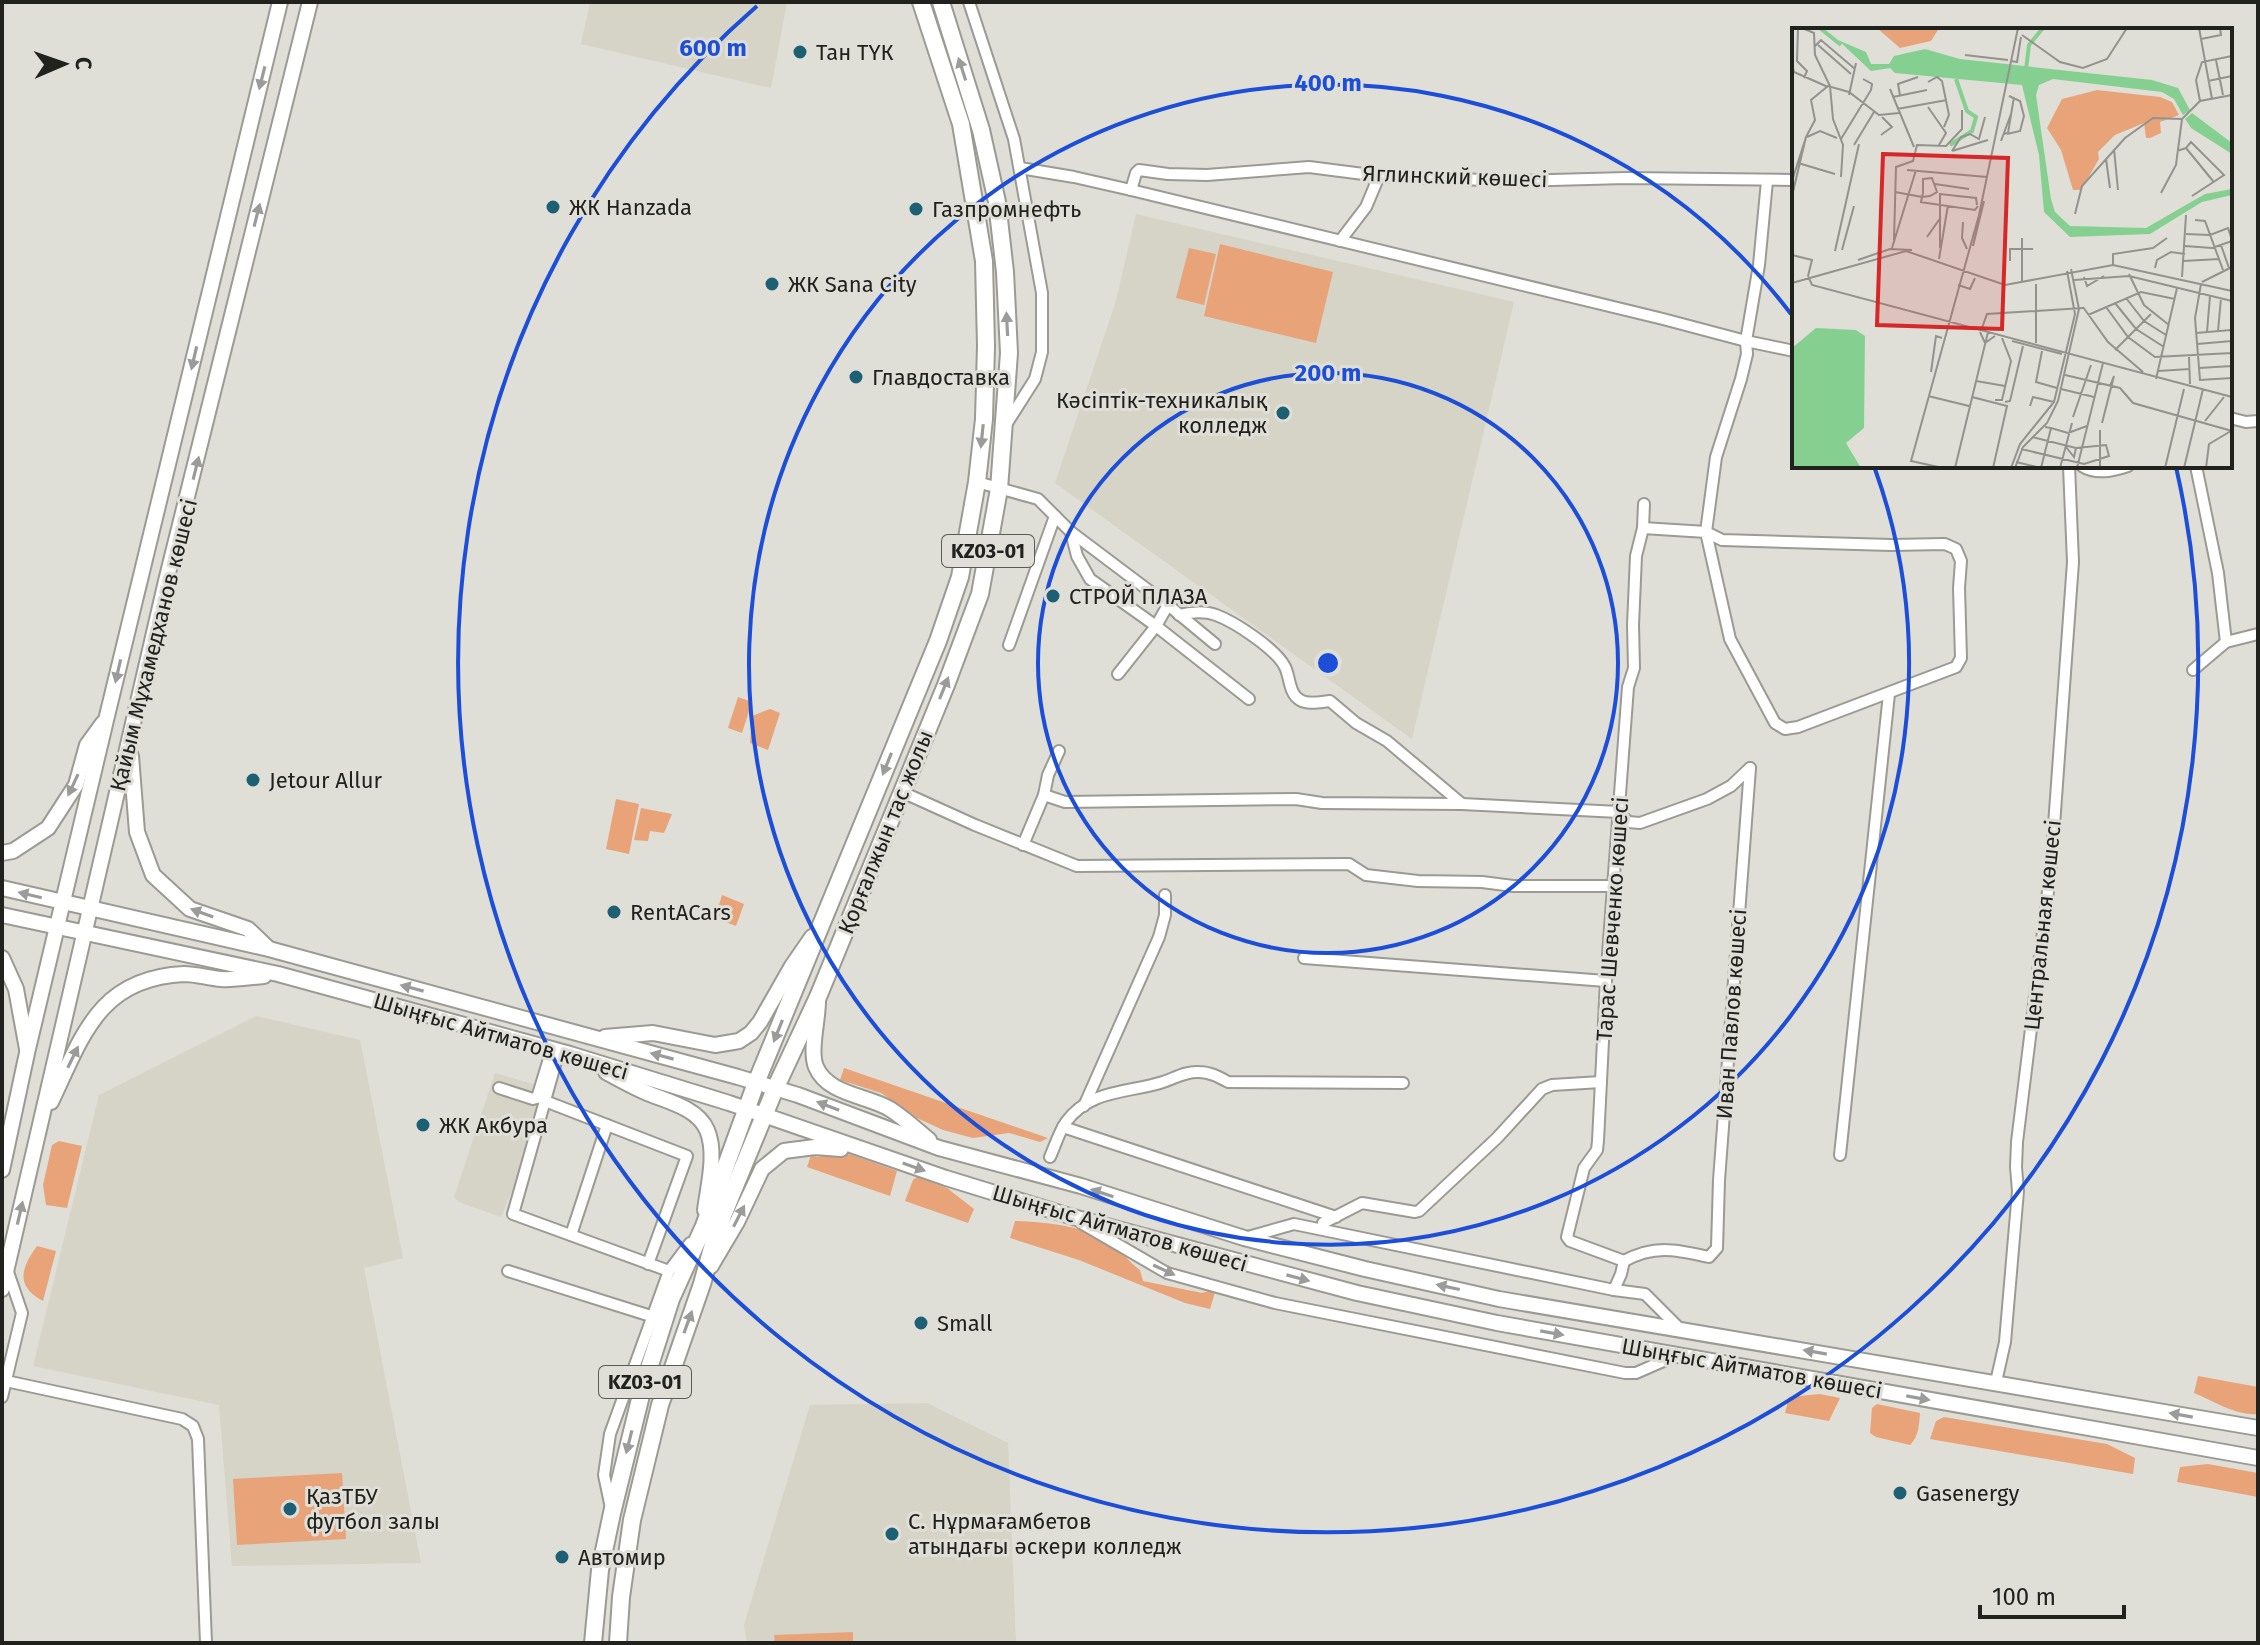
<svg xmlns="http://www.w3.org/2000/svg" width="2260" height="1645" font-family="'Fira Sans',sans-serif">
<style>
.built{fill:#d6d4c6}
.green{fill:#e9a379}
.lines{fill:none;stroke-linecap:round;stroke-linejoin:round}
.minor-casing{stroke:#9b9a93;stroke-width:14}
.secondary-casing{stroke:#9b9a93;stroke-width:18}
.primary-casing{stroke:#9b9a93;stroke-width:20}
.minor{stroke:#fff;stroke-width:10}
.secondary{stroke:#fff;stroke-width:14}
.primary{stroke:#fff;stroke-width:16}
.oneway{fill:#9b9b9a}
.ring{fill:none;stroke:#1d4ed8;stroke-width:4}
.poi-dot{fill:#1d6073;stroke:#dfded7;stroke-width:3}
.labels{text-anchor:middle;stroke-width:6;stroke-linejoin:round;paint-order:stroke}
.shield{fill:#dfded7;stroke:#5a5a56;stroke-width:2}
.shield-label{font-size:20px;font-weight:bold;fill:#21211e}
.poi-label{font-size:22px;fill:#21211e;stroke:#dfded7;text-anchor:start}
.street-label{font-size:22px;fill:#21211e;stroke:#dfded7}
.inset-river{fill:none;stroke:#85d091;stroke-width:4}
.inset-road{fill:none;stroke:#93928d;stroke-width:2}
.view{fill:#d62828;fill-opacity:0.15;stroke:#d62828;stroke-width:4}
.inset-edge{fill:none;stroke:#21211e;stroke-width:4}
.centre{fill:#1d4ed8;stroke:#dfded7;stroke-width:4}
.ring-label{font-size:24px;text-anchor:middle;font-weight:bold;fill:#1d4ed8;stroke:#dfded7;stroke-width:6;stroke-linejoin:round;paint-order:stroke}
</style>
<rect width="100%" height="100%" fill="#dfded7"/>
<g class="built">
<path d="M 590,2 L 787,2 L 771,88 L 581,44 Z"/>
<path d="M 1136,214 L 1514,302 L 1412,739 L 1055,483 L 1116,301 Z"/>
<path d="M 256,1016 L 360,1040 L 403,1258 L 364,1268 L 421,1563 L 232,1566 L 219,1405 L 33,1366 L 99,1095 Z"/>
<path d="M 495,1073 L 554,1090 L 501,1217 L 459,1202 L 454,1197 Z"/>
<path d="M 927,1403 L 1008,1443 L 1016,1643 L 747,1643 L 744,1625 L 810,1405 Z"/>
</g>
<g class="green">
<path d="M 1220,244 L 1333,272 L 1316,343 L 1204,316 Z"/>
<path d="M 1189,248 L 1216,254 L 1204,305 L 1176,298 Z"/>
<path d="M 738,697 L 752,702 L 742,733 L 728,728 Z"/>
<path d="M 770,709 L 780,713 L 768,750 L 750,743 L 752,716 Z"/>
<path d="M 616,799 L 639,804 L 629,854 L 606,849 Z"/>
<path d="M 641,808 L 672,814 L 664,833 L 650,831 L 648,841 L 634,840 Z"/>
<path d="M 722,895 L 744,904 L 736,926 L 715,918 Z"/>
<path d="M 844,1068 L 1048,1138 L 1040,1142 L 1009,1133 L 973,1138 L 943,1130 L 917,1118 L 881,1093 L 840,1080 Z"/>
<path d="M 59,1141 L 82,1146 L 67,1208 L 46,1205 L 43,1185 L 52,1145 Z"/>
<path d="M 838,1152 L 852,1155 L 897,1171 L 890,1196 L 807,1167 L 811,1155 L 817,1157 Z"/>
<path d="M 917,1177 L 947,1188 L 974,1209 L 968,1223 L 905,1201 L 913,1180 Z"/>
<path d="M 1015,1221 C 1045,1222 1087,1226 1113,1244 C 1123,1251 1127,1261 1140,1270 L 1143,1281 L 1202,1293 L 1216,1289 L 1210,1309 L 1185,1303 L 1079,1260 L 1010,1238 Z"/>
<path d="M 37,1246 L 56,1251 L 43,1301 C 15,1286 21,1268 37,1246 Z"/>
<path d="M 2198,1376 L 2258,1387 L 2258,1414 C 2236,1416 2214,1401 2194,1393 Z"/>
<path d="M 1820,1394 L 1840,1398 L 1829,1421 L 1785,1413 L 1789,1397 Z"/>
<path d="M 1877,1404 L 1920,1413 C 1919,1425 1919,1436 1910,1445 L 1876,1437 L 1870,1433 L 1872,1408 Z"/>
<path d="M 1944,1417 L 2107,1444 L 2135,1458 L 2133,1474 L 1930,1439 L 1936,1421 Z"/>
<path d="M 2208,1464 L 2258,1473 L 2258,1497 L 2177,1482 L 2180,1467 Z"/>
<path d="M 342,1473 L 346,1539 L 237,1545 L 233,1479 Z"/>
<path d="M 853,1632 L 853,1643 L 775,1643 L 774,1635 Z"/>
</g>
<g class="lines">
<defs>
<g id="minor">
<path d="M 969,2 L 1014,139 L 1042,293 L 1042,352 L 1035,379 L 1007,423"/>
<path d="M 1020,168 L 1074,177 L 1131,190 L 1663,319 L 1746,341 L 1794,351"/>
<path d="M 1131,190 L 1136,173 L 1139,170 L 1168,174 L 1207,175 L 1309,167 L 1379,176 L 1511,181 L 1626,178 L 1794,180"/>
<path d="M 1340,241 L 1366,207 L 1379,176"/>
<path d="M 2230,418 L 2246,422 L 2258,421"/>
<path d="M 2082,466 C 2096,475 2113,471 2128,466"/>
<path d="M 2196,466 L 2218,573 L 2226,642 L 2258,634"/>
<path d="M 977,482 L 1038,499 L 1055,516 L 1009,645"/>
<path d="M 1055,516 L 1071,532 L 1168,605 L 1156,626 L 1118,674"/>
<path d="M 1643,528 L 1706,532 L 1722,540 L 1891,545 L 1945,544 L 1956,549 L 1961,561 L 1959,588 L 1961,658 L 1956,667 L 1798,727 L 1785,729 L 1775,723 L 1730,639 L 1706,532 L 1716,457 L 1741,379 L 1747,354 L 1746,341 L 1759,265 L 1767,181"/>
<path d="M 1071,532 L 1077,556 L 1090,579 L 1156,626 L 1249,699"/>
<path d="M 1168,605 L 1215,644"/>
<path d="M 1179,615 C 1190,612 1205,611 1216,615 C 1235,622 1276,649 1285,667 C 1290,677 1289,694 1300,700 C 1308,705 1320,702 1330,701 L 1356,723 L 1387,741 L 1462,804"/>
<path d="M 2193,670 L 2226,642"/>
<path d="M 902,792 L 975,825 L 1077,866 L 1349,864 L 1366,875 L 1418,881 L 1482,882 L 1513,886 L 1613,886"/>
<path d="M 1044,795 L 1065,802 L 1296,799 L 1322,803 L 1462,804 L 1619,812 L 1628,822 L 1640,823 L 1707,799 L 1731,786 L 1750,768"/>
<path d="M 1023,845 L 1044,795 L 1048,775 L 1059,751"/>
<path d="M 1304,958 L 1606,981"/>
<path d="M 559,1051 L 513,1214 L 669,1271"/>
<path d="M 499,1088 L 533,1099 L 537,1098 L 552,1049"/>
<path d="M 545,1101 L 687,1156 L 648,1264"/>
<path d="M 1084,1106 L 1159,937 L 1165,915 L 1165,895"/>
<path d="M 1063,1127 L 1336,1217"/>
<path d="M 1840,1155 L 1889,694"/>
<path d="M 1050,1157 C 1055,1146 1059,1132 1066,1122 C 1090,1089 1129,1093 1163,1082 C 1175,1078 1186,1071 1199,1072 C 1210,1072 1219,1077 1228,1082 L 1403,1083"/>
<path d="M 1081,1223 L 1167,1273 L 1275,1303 L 1625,1373 L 1636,1373 L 1677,1355"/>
<path d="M 1323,1223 L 1362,1203 L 1415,1212 L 1419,1211 L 1497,1138 L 1542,1089 L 1552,1085 L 1601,1082"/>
<path d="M 571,1235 L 607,1125"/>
<path d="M 1248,1237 L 1294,1224 L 1614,1290 L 1645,1294 L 1680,1329"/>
<path d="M 1624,1261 C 1655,1244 1677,1250 1709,1257 L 1717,1248 L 1719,1180 L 1750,768"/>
<path d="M 508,1271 L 654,1317"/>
<path d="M 1614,1290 L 1621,1274 L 1624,1261 L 1570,1241 L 1567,1237 L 1584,1168 L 1597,1150 L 1598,1141 L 1606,981 L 1628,687 L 1634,668 L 1633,625 L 1636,556 L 1643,528 L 1644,504"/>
<path d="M 6,1381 L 182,1419 L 193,1426 L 198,1439 L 206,1643"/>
<path d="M 1996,1382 L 2005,1342 L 2018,1191 L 2016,1167 L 2017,1142 L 2051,867 L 2073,562 L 2069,466"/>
<path d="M 2,1397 L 22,1313 L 7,1269"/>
<path d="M 611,1508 L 604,1475 L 610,1434 L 669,1271 L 690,1243"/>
</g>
<g id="secondary">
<path d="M 131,756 L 137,832 L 153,875 L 190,909 L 248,929 L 269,949"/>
<path d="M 2,853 L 13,851 L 48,828 L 76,785 L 87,745 L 103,723"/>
<path d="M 2,888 L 269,949 L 738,1077 L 798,1095 L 939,1148 L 1081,1186 L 1244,1238 L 1365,1269 L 1499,1299 L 2258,1428"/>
<path d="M 2,915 L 278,974 L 570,1054 L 729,1103 L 946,1178 L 1073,1217 L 1357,1293 L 1497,1323 L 2258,1458"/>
<path d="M 2,958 L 16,989 L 27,1049"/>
<path d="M 818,998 C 819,1017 809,1050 816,1067 C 828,1095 867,1095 890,1109 C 904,1118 917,1130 929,1140"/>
<path d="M 605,1037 L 653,1033 L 715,1045 L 739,1041 L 751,1033 L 760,1022 L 792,966 L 812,937"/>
<path d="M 606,1072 C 619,1079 631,1086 645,1092 C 665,1101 697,1107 707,1130 C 717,1153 708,1186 705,1210"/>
<path d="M 51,1102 C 83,1035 99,978 184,974 C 196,974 209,978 221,979 C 235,980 250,977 264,976"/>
<path d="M 2,1170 L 27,1053 L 107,716 L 280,2"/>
<path d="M 711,1266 L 737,1222 L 762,1169 L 784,1151 L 815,1147 L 841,1149"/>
<path d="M 2,1289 L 166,581 L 310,2"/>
</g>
<g id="primary">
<path d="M 593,1643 L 600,1570 L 612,1513 L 643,1387 L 671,1299 L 704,1226 L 756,1083 L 938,641 L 960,577 L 977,482 L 984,419 L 986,346 L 984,261 L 961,124 L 921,2"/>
<path d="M 618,1643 L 621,1597 L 632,1520 L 660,1405 L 702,1284 L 717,1230 L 775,1089 L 818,997 L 946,685 L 980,594 L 999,489 L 1009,353 L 1005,272 L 997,202 L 981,130 L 941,2"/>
</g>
</defs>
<use href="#minor" class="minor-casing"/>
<use href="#secondary" class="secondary-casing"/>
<use href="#primary" class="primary-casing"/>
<use href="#minor" class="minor"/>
<use href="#secondary" class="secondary"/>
<use href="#primary" class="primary"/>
</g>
<defs><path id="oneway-solid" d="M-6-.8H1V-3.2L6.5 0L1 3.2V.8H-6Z" transform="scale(2)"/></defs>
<g class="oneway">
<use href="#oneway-solid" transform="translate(962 69) rotate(-108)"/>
<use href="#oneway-solid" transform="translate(262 78) rotate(104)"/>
<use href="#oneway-solid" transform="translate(257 215) rotate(-76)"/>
<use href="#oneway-solid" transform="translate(1007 324) rotate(-93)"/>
<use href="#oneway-solid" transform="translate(194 358) rotate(103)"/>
<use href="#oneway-solid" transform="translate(982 436) rotate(96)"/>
<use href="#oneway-solid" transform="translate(196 468) rotate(-76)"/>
<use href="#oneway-solid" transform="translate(118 671) rotate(103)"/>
<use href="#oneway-solid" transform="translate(944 688) rotate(-68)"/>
<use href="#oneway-solid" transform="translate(887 764) rotate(112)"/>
<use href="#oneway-solid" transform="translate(73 785) rotate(115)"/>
<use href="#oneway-solid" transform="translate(30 895) rotate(-167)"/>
<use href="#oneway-solid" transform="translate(202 913) rotate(-160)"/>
<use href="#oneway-solid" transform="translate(412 988) rotate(-165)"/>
<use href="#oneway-solid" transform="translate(778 1031) rotate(112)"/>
<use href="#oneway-solid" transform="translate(662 1056) rotate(-165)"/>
<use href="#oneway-solid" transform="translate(73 1057) rotate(-64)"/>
<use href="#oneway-solid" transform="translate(828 1106) rotate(-159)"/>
<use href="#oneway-solid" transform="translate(914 1167) rotate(19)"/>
<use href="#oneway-solid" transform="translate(1102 1193) rotate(-162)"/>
<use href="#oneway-solid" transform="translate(20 1213) rotate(-77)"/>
<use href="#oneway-solid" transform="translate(739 1216) rotate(-63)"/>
<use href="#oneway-solid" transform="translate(1164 1270) rotate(25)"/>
<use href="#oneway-solid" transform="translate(1298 1278) rotate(15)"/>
<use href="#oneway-solid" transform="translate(1448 1287) rotate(-168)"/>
<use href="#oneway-solid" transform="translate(688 1322) rotate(-70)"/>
<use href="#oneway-solid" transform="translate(1552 1333) rotate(10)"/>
<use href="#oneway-solid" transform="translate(1815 1352) rotate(-170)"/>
<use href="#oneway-solid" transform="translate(1918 1398) rotate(10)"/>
<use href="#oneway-solid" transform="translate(2181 1415) rotate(-170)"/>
<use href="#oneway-solid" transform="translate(629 1442) rotate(104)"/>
</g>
<g class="ring">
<circle cx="1328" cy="663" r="290"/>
<path d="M1875 469A580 580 0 1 1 1791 314"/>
<path d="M2176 467A870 870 0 1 1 757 6"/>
</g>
<g class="poi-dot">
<circle cx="800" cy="52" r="8"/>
<circle cx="553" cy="207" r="8"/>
<circle cx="916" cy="209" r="8"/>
<circle cx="772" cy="284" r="8"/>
<circle cx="856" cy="377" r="8"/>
<circle cx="1283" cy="413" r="8"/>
<circle cx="1053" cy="596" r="8"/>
<circle cx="253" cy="780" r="8"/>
<circle cx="614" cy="912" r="8"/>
<circle cx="423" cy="1125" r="8"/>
<circle cx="921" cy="1323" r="8"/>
<circle cx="1900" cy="1493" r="8"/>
<circle cx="290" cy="1509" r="8"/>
<circle cx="892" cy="1534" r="8"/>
<circle cx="562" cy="1557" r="8"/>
</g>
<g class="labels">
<g class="shield">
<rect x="942" y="535" width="92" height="32" rx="6"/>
<rect x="599" y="1366" width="92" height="32" rx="6"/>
</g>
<g class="shield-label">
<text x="988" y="558">KZ03-01</text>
<text x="645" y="1389">KZ03-01</text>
</g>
<g class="poi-label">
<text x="816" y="60">Тан ТҮК</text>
<text x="569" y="215">ЖК Hanzada</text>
<text x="932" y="217">Газпромнефть</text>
<text x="788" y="292">ЖК Sana City</text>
<text x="872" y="385">Главдоставка</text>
<text x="1267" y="408" text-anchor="end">Кәсіптік-техникалық<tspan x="1267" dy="25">колледж</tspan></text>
<text x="1069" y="604">СТРОЙ ПЛАЗА</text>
<text x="269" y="788">Jetour Allur</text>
<text x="630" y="920">RentACars</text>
<text x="439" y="1133">ЖК Акбура</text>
<text x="937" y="1331">Small</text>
<text x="1916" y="1501">Gasenergy</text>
<text x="306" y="1504">ҚазТБУ<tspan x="306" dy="25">футбол залы</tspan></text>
<text x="908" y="1529">С. Нұрмағамбетов<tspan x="908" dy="25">атындағы әскери колледж</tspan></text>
<text x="578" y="1565">Автомир</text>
</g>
<g class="street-label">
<text transform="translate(1455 176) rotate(2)" y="8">Яглинский көшесі</text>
<text transform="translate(153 645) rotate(-76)" y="8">Қайым Мұхамедханов көшесі</text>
<text transform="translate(885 832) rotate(-68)" y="8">Қорғалжын тас жолы</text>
<text transform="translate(1612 919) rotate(-86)" y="8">Тарас Шевченко көшесі</text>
<text transform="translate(2042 925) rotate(-84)" y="8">Центральная көшесі</text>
<text transform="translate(1731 1014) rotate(-86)" y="8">Иван Павлов көшесі</text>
<text transform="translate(501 1036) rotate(16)" y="8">Шыңғыс Айтматов көшесі</text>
<text transform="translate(1120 1228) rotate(16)" y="8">Шыңғыс Айтматов көшесі</text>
<text transform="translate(1752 1368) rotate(10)" y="8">Шыңғыс Айтматов көшесі</text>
</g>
</g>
<g transform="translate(1792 28)">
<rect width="440" height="440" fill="#dfded7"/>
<path d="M 85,0 L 147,0 L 139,13 L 108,20 ZM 305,62 L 368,69 L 380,74 L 387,87 L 368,94 L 369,105 L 358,110 L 354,110 L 352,95 L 323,107 L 306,124 L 307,131 L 289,162 L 281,162 L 269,122 L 255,100 L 270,71 Z" fill="#e9a379"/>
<path d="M 46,12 L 74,24 L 79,36 L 97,36 L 102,28 L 133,21 L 168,31 L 360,52 L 386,60 L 398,82 L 391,87 L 382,71 L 370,64 L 261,51 L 247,57 L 244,67 L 259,171 L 263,184 L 278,198 L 354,200 L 413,166 L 440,161 L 440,167 L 410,174 L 358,206 L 278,209 L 252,184 L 247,127 L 230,57 L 103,45 L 98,40 L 79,43 ZM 400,85 L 440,115 L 440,126 L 399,100 L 393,91 ZM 24,300 L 64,302 L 73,308 L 72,400 L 54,415 L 69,440 L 0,440 L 0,320 Z" fill="#85d091"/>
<path class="inset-river" d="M 28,0 L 49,17M 234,42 L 237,17 L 251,0M 158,117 L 180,103 L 184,89 L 175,83 L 164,51"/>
<path class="inset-road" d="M 6,0 L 5,33 L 15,43 L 12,50M 10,0 L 22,5 L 23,27 L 38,58 L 41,91 L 51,117 L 49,149M 407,0 L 420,71M 230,7 L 268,34 L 291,40 L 315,31 L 335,0M 409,11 L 429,7 L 428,0M 26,17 L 59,46M 22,19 L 29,12 L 63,41M 173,27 L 216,32M 424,32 L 431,67M 219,33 L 225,34 L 229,9M 0,37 L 2,44 L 36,59M 416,53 L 440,48M 136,54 L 145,49 L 150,53 L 157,87 L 152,99M 98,61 L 122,119M 57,67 L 64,35M 108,67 L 106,56 L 126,49M 101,69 L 135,62M 408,73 L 404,52 L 410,34 L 440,28M 136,79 L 154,105 L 147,117M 105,81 L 155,72M 390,91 L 408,73 L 440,67M 211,106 L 216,105 L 222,69M 215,106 L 228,103 L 232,88 L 228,73 L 217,68M 89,107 L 100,99 L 90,89M 14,109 L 23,92 L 19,72 L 36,58 L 57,64 L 87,87 L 107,85M 15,109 L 28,103 L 45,110M 49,111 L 79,62 L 80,56 L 71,51M 209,113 L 219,86M 62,117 L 82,84M 394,120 L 399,114 L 432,147 L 400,168M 322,121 L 326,162M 160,123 L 169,109 L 178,106 L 187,111 L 193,89M 160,123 L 196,112M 385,123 L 394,120 L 421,153M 314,131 L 318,160M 6,135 L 43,146M 115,142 L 195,149M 0,153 L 14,109 L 0,168M 143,156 L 177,161M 103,164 L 130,169 L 138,168 L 145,164 L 140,150 L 131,151 L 131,165 L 130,169 L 129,174M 369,165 L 384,137 L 390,91M 128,174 L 183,182 L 186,178M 283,186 L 290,158 L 333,110 L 361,90 L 390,91M 403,192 L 413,193 L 431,242M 171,194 L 170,210 L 175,221M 394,206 L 418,207 L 436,200 L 440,212M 135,209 L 149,189M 230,210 L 230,254M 102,212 L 104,139 L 121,133 L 125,117 L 154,118 L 170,101 L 170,82M 429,217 L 437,240M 181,218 L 192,173M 393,218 L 420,220 L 440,213M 100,220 L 124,142M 148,220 L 148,166 L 184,170 L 185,177M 50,222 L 62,178M 43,223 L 67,116M 0,227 L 20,232 L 16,248M 147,231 L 156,177M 66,232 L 98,221 L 120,222M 218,233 L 218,221 L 241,221M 392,233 L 427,231M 321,237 L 321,226 L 361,220 L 375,210M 363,240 L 365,232 L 379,224 L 393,226M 337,246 L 352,277 L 377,297M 16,248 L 20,257 L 440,369M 292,249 L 295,258 L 312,248M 390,249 L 394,187M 282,252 L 337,248 L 440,273M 410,254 L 440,239M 0,255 L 114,223 L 213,257 L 321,237 L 440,263M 409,256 L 403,290 L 408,352 L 440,350M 166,257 L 178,261 L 183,250M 334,270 L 352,293 L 374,307M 440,272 L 440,334M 323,275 L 344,301 L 372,319M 291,279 L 316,314 L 351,344M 314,279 L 336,309 L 363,329 L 440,325M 296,287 L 349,264 L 383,271M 190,300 L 195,286 L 291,280M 426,303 L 429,270M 188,304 L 193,315 L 203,308M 415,304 L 418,268M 404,305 L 439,302M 220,313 L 270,326M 244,315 L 244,256M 405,316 L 440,313M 323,322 L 359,286M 250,323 L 244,354 L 265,360M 397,329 L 398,356M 407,340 L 440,338M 366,343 L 398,341M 139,344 L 144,308 L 150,310M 273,347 L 328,360 L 341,375 L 440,403M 364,351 L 385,260M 184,353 L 213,358M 269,361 L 302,369M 136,368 L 177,378M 180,369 L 215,378 L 201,440M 203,372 L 210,372 L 219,333 L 210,310M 213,374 L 218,373 L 231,318M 238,378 L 241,369 L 262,374M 281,389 L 299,337M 413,393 L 432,369M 310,395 L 322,348 L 318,358M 259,400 L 276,405 L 295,398M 308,402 L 308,440M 240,409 L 284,420 L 282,429 L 274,419M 229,421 L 292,436 L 317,428 L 314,417 L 284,420M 224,434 L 249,440M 151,440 L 119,433 L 187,187 L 226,0M 163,440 L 196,304M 219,440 L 228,416 L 262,374 L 283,286 L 275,243M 223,440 L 231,419 L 255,395 L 266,373 L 287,281 L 279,241M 249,440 L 259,400 L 253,399M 268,440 L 280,395M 285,440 L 311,335M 322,440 L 348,440M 373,440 L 392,361M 392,440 L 411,361M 414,440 L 417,416 L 439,403"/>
<path class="view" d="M 91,126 L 216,130 L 210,301 L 85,297 Z"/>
<rect width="440" height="440" class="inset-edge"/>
</g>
<circle cx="1328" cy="663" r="12" class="centre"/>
<g class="ring-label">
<text x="713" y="56">600 m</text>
<text x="1328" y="91">400 m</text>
<text x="1328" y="381">200 m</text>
</g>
<rect width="2260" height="1645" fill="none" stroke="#21211e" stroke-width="8"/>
<g transform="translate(64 64) rotate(88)" stroke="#dfded7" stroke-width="6" paint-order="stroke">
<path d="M0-6L14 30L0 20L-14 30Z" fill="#21211e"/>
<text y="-12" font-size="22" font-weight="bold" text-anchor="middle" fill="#21211e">С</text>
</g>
<path d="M1980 1605v12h144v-12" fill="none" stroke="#21211e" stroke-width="4"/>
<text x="1992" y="1605" font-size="24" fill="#21211e" stroke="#dfded7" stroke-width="6" paint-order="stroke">100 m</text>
</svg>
